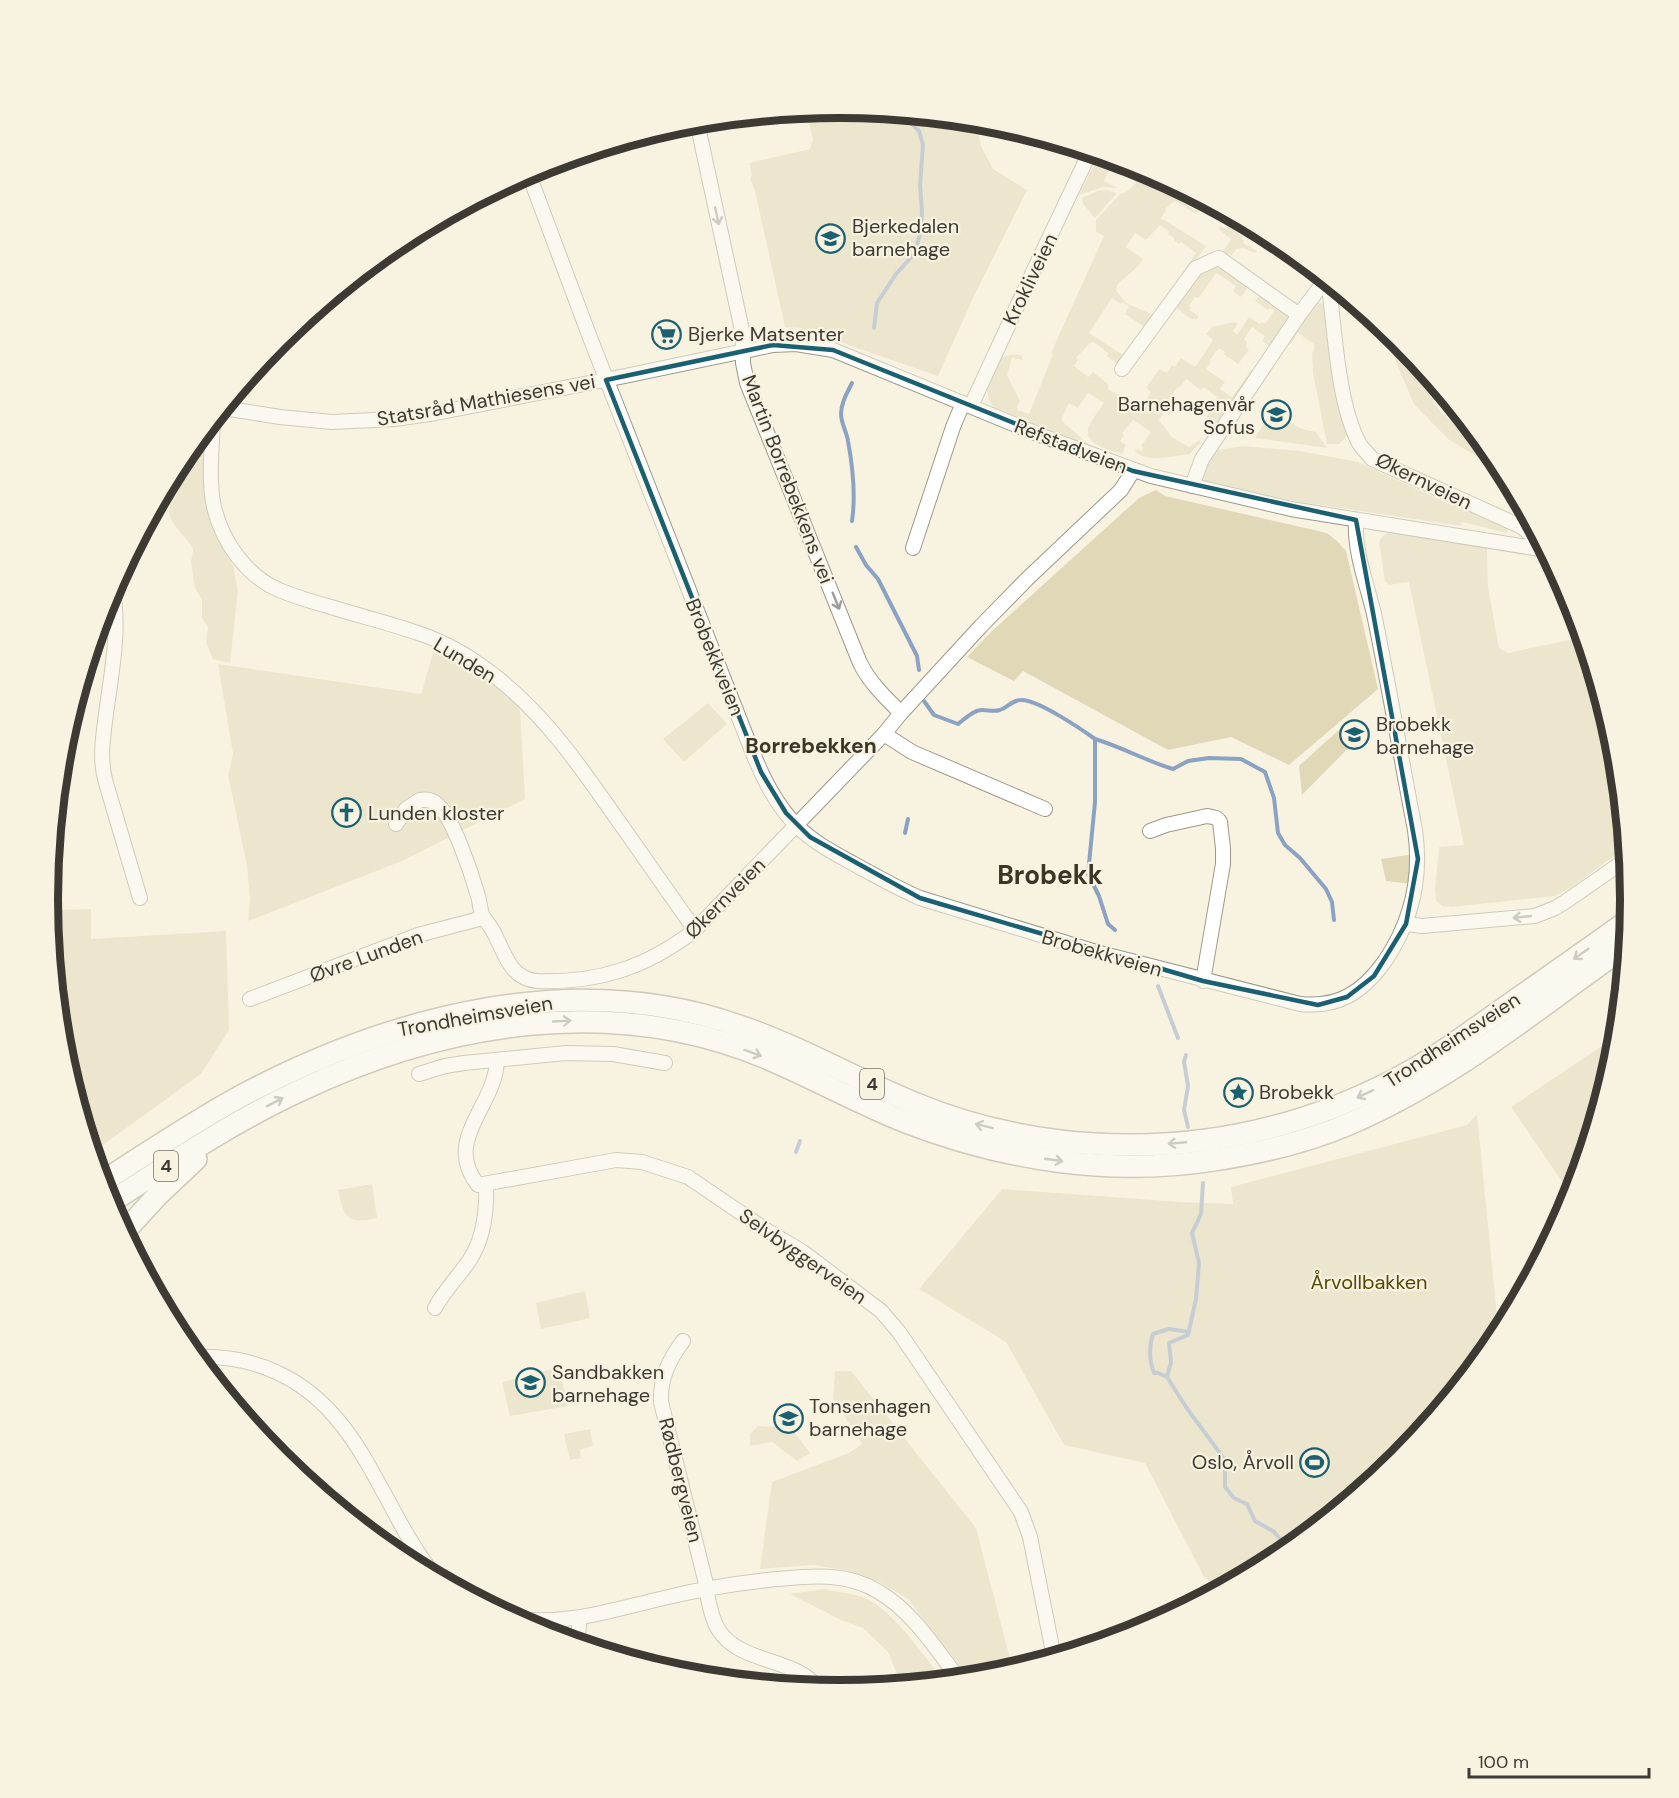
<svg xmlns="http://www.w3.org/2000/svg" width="1679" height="1798" font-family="'DM Sans',sans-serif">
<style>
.green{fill:#e0d8b7}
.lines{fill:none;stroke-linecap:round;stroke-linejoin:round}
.stream{stroke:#8ca2c2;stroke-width:4}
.minor-casing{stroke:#9d9988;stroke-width:16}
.highway-casing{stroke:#9d9988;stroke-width:24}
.minor{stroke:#fff;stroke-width:14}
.highway{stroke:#fff;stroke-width:21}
.oneway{stroke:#9e9c99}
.marked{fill:none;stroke:#1a6071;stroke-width:4.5;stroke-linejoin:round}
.labels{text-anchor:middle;stroke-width:4.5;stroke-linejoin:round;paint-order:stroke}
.shield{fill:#f8f3e1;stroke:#747267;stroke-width:1.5}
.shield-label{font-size:18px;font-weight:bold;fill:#3c3a33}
.poi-label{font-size:20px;fill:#3c3a33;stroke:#f8f3e1;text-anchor:start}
.street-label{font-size:20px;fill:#3c3a33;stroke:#f8f3e1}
.park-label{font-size:20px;fill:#564800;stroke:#f8f3e1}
.neighbourhood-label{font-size:21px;font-weight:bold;fill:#3a3728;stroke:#f8f3e1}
.district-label{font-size:26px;font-weight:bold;fill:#3a3728;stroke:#f8f3e1}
.rim{fill:none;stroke:#3c3a33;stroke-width:8}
</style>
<rect width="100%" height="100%" fill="#f8f3e1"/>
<g class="green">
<path d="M 840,108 L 976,121 L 981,146 L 993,169 L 1027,190 L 974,296 L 938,376 L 799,328 L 785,327 L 755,191 L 750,178 L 752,175 L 749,163 L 810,149 L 813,139 L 806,111 Z"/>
<path d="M 1099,155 L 1114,159 L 1104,181 L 1118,188 L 1103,187 L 1079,195 Z"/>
<path d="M 1144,169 L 1169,182 L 1167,187 L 1171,189 L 1172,187 L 1175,191 L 1173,195 L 1196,211 L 1201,207 L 1196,214 L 1175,201 L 1165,209 L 1166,211 L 1161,218 L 1206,246 L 1191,267 L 1187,267 L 1196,253 L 1181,242 L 1179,244 L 1174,240 L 1174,238 L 1168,234 L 1169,231 L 1160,225 L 1146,240 L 1135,233 L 1126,247 L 1143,259 C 1138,269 1125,276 1117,285 L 1116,290 L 1126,303 L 1156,316 L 1146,328 L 1125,314 L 1129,306 L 1122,302 L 1121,304 L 1112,298 L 1089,333 L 1126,357 L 1121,363 L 1116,363 L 1107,356 L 1108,353 L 1092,341 L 1076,358 L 1078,360 L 1074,366 L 1088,377 L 1093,372 L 1109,385 L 1108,389 L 1141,409 L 1151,392 L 1146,388 L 1159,369 L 1167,373 L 1172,365 L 1175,367 L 1181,358 L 1195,367 L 1213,340 L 1206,334 L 1212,327 L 1235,322 L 1238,324 L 1233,331 L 1237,335 L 1249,317 L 1260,324 L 1262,322 L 1265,324 L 1274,311 L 1270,308 L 1268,310 L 1255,301 L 1260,295 L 1286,313 L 1287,319 L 1269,346 L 1262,341 L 1265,336 L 1252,327 L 1244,339 L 1247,342 L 1246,346 L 1249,350 L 1238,364 L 1224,354 L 1225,352 L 1219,348 L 1210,360 L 1211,362 L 1206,369 L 1225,382 L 1220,389 L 1232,397 L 1251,370 L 1254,373 L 1223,419 L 1215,427 L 1205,419 L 1209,414 L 1207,412 L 1217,397 L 1204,387 L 1201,390 L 1186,379 L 1180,387 L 1178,387 L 1167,402 L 1169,404 L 1159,420 L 1172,437 L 1189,447 L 1199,440 L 1201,442 L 1190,454 C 1172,456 1152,463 1136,453 L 1135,450 L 1136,449 L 1141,451 L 1143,448 L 1141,446 L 1151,432 L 1133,420 L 1122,433 L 1124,435 L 1120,441 L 1126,445 L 1122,454 C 1111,451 1085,445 1088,429 C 1089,423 1100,409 1104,403 L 1088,393 L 1078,408 L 1069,403 L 1061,420 L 1093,448 L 995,408 C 979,393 992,375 999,359 C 1006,356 1015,352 1022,356 L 1023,360 L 1012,358 L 1007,375 L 1020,401 L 1017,407 L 1018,410 L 1029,414 L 1053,354 L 1051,353 L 1104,236 L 1096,232 L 1096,220 L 1120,194 C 1132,192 1138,178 1144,169 Z"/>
<path d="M 1100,190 L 1106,190 L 1117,193 L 1095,218 L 1083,204 L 1082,198 Z"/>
<path d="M 1235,217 L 1250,225 L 1248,229 L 1243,226 L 1238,234 L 1243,237 L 1241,239 L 1244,241 L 1243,243 L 1257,251 L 1255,253 L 1243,248 L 1236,249 L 1232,255 L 1229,254 L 1226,258 L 1220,256 L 1231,239 L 1218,229 L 1220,226 L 1226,229 Z"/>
<path d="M 1215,267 L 1221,268 L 1248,287 L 1241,297 L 1233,291 L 1236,286 L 1216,273 L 1201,295 L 1198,298 L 1195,297 L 1189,306 L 1191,307 L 1189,310 L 1199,316 L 1196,320 L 1194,318 L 1193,320 L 1173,306 C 1185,291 1195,271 1215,267 Z"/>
<path d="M 1319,303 L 1322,303 C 1327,320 1326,337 1329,354 C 1333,382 1340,409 1347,436 L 1339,444 L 1327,444 L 1313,373 L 1312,354 L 1314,350 L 1314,344 L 1298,333 L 1291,344 L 1288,342 L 1314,304 Z"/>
<path d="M 1389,331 L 1399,340 L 1408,350 L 1421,383 L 1441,412 L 1464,433 L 1485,444 L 1502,468 L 1479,458 L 1448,439 L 1414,404 L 1395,360 Z"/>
<path d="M 1278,415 L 1302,429 L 1316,432 L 1327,448 L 1255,438 L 1264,423 L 1270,426 Z"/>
<path d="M 198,439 L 204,450 L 206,507 L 233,566 L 238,591 L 230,663 L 213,659 L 206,642 L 208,627 L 202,618 L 202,600 L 195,588 L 193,577 L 191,562 L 193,550 L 192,547 C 187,538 167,521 169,510 C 170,499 185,493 170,480 L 182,459 Z"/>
<path d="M 1243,446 L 1300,451 L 1358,462 L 1440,500 L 1508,528 L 1507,533 L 1462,522 L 1461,526 L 1280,499 L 1208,484 L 1202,481 L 1200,476 L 1217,450 Z"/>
<path d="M 1156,490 L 1165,496 L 1327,533 L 1338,542 L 1346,551 L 1378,689 L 1289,765 L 1231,737 L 1168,750 L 1023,671 L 1014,681 L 967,657 L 991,632 L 1139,498 Z"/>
<path d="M 1391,532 L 1487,547 L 1488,587 L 1499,648 L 1508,653 L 1583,637 L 1616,745 L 1626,848 L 1570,888 L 1555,896 L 1452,907 L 1442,906 L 1436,900 L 1435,889 L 1439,847 L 1464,845 L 1409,582 L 1389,585 L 1385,581 L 1379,541 L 1384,535 Z"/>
<path d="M 435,646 L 487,676 L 520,709 L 525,799 L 402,861 L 248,921 L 250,898 L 247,866 L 228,775 L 233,754 L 218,664 L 421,694 Z"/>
<path d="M 708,703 L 727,724 L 684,762 L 663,739 Z"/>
<path d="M 1351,719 L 1364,732 L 1302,795 L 1299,766 Z"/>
<path d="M 1415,854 L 1413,884 L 1386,881 L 1381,859 Z"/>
<path d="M 91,909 L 91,939 L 226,931 L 229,1030 L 201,1074 L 93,1152 L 63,1053 L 49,910 Z"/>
<path d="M 1618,1035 L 1616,1054 L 1572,1196 L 1511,1107 Z"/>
<path d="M 1477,1114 L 1499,1336 L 1497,1339 L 1399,1459 L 1279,1557 L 1220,1589 L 1204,1577 L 1145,1463 L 1064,1445 L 1006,1342 L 919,1289 L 1002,1189 L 1181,1202 L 1233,1204 L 1231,1187 L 1467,1125 Z"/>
<path d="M 372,1184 L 377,1218 C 347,1225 344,1218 338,1190 Z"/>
<path d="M 585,1291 L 590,1318 L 541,1329 L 536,1303 Z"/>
<path d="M 559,1367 L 568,1406 L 510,1416 L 502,1382 Z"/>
<path d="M 835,1371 L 851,1371 L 976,1528 L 1013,1670 L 994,1675 L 969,1678 L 908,1599 L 879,1582 L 847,1571 L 814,1565 L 760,1569 L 772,1482 L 849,1453 L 862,1444 L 833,1398 Z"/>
<path d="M 758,1426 L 791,1428 L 810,1453 L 797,1461 L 772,1442 L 750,1446 L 750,1434 Z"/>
<path d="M 590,1429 L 593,1446 L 580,1450 L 581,1458 L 570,1460 L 564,1434 Z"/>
<path d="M 824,1589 C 837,1592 853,1593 865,1598 C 893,1610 924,1656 943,1680 L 901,1684 L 888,1652 L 863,1628 L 841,1620 L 790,1594 Z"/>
</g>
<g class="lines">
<g class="stream">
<path d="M 874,328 L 877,303 L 896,274 L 915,253 L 921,230 L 922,211 L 920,185 L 923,145 L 919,131 L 902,114"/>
<path d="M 852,383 C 847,393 841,403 841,414 C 841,423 847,433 848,441 C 853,468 856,494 852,521"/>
<path d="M 856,547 L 866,565 L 878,579 L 917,656 L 919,670"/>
<path d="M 924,701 L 934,715 L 958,724 C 965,719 973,710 982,710 C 989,710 993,712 1000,710 C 1008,707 1012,700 1021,700 C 1037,699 1081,729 1095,739 L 1095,802 L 1088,874 L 1099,896 L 1108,924 L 1115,930"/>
<path d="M 1095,739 C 1122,747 1146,761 1173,769 L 1188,761 L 1209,758 L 1241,759 L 1265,772 L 1274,798 L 1278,833 L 1285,845 L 1300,858 L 1326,889 L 1332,902 L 1334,920"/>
<path d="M 905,833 L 908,819"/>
<path d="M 1158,986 L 1178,1038"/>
<path d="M 1186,1055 L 1184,1062 L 1188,1086 L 1184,1110 L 1188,1127"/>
<path d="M 796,1152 L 800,1141"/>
<path d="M 1203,1183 L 1201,1214 L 1192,1233 L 1199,1263 L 1196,1299 L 1188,1335 L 1169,1343 L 1171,1362 L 1167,1377 L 1186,1407 L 1225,1460 L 1225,1487 L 1234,1498 L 1247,1504 L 1255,1521 L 1273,1531 L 1289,1549"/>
<path d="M 1167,1377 L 1158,1373 L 1154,1373 C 1149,1361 1149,1346 1153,1334 L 1169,1329 L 1189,1332"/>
</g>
<defs>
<g id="minor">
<path d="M 697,122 L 743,335 L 743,363 L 747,383 L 860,663 C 870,683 885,697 901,713"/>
<path d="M 528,172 L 589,335 L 752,751 C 763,778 776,805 797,826 C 813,842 834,853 854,864 C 876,876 897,888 920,898 L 1096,952 L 1300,1004 C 1339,1008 1363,992 1385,961 C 1412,921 1422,878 1415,830 C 1401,758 1389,686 1374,614 C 1367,584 1354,552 1356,520"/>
<path d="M 1323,283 L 1328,288 L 1330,295 C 1335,337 1339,404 1358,441 C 1361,448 1368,453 1372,459 L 1522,527 L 1532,536 L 1535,548"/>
<path d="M 1122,369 L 1196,268 L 1216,259 L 1219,258 L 1299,315"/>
<path d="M 971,406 L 1033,272 L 1090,152"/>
<path d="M 223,408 L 280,417 L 332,422 L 395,419 L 436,413 L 625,376 L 773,345 L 796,344 L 833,350 L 1045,437 L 1151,476 L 1291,509 L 1546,550"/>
<path d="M 213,421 C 212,449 208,479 214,507 C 222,541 246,576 279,590 C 296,597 313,602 331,607 C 360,616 389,623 418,633 C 448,643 476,660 500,680 C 548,719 582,769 617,819 C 643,856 669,893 695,930"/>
<path d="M 1192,486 L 1202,459 L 1299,315 L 1326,279"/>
<path d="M 913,548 L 953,427 L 963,403"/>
<path d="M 112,589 C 121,627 111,675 106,714 C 103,737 99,760 106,783 L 140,898"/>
<path d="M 884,734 L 912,752 L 1045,809"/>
<path d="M 396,824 L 406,809 L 420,800 C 426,799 432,800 437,804 C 453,817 472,875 478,896 C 480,902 480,913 484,918 C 488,924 493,929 496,937 C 506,957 512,979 537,981 C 598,983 646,968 695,930 L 884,734 L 901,713 L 981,626 L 1027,579 L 1121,490 L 1133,471"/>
<path d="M 1150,831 L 1166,825 L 1207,816 C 1213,817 1217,817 1220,822 L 1223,848 L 1223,864 L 1203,981"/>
<path d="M 1406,924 L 1422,926 L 1535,916 L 1555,908 L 1565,902 L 1627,859"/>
<path d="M 250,999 L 418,935 L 483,918"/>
<path d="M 497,1060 C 496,1106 442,1140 478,1185 L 616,1160 L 642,1162 L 688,1177 L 763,1228 L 803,1252 L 881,1311 L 899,1332 L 1021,1512 L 1030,1537 L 1054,1657"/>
<path d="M 419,1074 L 445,1066 L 464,1063 L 566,1053 L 613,1054 L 665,1063"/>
<path d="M 435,1308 C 444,1291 458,1277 469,1261 C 484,1239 487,1210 486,1184"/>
<path d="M 683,1341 C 669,1360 660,1378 661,1402 L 707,1588"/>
<path d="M 196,1357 C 224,1356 250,1360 276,1372 C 363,1411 380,1509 436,1577"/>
<path d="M 706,1589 C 709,1602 711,1618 718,1629 C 740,1665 794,1656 818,1688"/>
<path d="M 515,1619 C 570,1625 612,1610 664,1598 C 701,1589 738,1583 777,1579 C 812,1576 848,1572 879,1592 C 913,1612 935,1648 959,1679"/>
<path d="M 577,1642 L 580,1618"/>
</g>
<g id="highway">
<path d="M 102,1182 C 149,1152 195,1121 243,1095 C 392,1016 575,968 739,1026 C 799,1046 855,1079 914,1103 C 1005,1141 1109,1153 1207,1140 C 1273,1131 1337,1110 1396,1079 C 1433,1060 1466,1035 1500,1011 C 1543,981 1586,951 1629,920"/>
<path d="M 109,1203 C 171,1163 234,1121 301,1090 C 445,1022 612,994 764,1057 C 812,1077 858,1103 906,1122 C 1004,1160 1110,1176 1214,1160 C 1260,1153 1307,1142 1349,1124 C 1451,1081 1537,1008 1626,946"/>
<path d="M 124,1232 L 158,1195 L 196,1159"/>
</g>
</defs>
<use href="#minor" class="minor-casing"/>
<use href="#highway" class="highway-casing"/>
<use href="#minor" class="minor"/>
<use href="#highway" class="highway"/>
</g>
<defs><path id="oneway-shaft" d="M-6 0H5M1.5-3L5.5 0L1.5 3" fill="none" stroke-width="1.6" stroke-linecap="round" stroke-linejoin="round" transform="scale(1.5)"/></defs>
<g class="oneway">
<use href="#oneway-shaft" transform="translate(717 216) rotate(78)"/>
<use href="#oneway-shaft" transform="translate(836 601) rotate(68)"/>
<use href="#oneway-shaft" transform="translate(1522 917) rotate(174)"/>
<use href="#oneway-shaft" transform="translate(1581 954) rotate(145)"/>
<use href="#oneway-shaft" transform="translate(562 1021) rotate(-3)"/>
<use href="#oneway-shaft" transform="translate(753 1053) rotate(20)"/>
<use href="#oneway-shaft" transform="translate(1365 1094) rotate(155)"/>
<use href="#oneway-shaft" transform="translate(275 1102) rotate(-27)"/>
<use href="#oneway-shaft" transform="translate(984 1126) rotate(-166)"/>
<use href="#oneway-shaft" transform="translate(1177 1143) rotate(175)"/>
<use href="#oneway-shaft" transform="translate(1054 1160) rotate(8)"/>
</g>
<path d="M0 0H1679V1798H0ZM 773,345 L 833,350 L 1133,471 L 1356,520 L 1418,859 L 1406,924 L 1374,976 L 1347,997 L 1318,1005 L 1203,981 L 920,898 L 810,837 L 786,813 L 761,772 L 606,380 Z" fill="#f8f3e1" fill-opacity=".55" fill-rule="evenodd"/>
<path class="marked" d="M 773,345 L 833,350 L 1133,471 L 1356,520 L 1418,859 L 1406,924 L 1374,976 L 1347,997 L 1318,1005 L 1203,981 L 920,898 L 810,837 L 786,813 L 761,772 L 606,380 Z"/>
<defs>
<symbol id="school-ring" viewBox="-11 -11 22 22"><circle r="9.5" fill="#f8f3e1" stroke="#1a6071" stroke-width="1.5"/><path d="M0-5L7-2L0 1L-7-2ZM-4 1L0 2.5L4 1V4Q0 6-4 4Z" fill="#1a6071"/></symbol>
<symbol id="supermarket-ring" viewBox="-11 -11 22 22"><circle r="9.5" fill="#f8f3e1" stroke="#1a6071" stroke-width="1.5"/><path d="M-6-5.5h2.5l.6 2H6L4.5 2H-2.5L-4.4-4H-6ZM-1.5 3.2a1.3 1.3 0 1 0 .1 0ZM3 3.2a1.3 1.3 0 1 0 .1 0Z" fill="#1a6071"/></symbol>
<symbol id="church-ring" viewBox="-11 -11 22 22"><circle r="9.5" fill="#f8f3e1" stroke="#1a6071" stroke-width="1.5"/><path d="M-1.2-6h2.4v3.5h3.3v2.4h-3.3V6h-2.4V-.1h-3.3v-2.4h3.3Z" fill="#1a6071"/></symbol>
<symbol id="sight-ring" viewBox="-11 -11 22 22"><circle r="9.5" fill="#f8f3e1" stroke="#1a6071" stroke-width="1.5"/><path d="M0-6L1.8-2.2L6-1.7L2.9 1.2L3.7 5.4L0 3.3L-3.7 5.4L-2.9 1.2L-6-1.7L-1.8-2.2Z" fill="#1a6071"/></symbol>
<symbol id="stadium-ring" viewBox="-11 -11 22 22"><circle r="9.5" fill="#f8f3e1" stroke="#1a6071" stroke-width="1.5"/><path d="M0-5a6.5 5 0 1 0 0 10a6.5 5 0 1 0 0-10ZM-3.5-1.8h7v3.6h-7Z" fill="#1a6071"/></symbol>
</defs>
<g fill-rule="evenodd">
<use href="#school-ring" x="814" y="222" width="33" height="33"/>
<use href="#supermarket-ring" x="650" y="318" width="33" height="33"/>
<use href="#school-ring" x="1260" y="398" width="33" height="33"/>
<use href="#school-ring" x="1338" y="718" width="33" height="33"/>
<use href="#church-ring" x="330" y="796" width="33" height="33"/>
<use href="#sight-ring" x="1222" y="1076" width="33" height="33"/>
<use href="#school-ring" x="514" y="1366" width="33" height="33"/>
<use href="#school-ring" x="772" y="1402" width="33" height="33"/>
<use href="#stadium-ring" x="1298" y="1446" width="33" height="33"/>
</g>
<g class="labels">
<g class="shield">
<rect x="860" y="1069" width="24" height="30" rx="4.5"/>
<rect x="154" y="1151" width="24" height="30" rx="4.5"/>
</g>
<g class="shield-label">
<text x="872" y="1090">4</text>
<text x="166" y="1172">4</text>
</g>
<g class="poi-label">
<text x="852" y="233">Bjerkedalen<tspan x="852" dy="23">barnehage</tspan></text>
<text x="688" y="341">Bjerke Matsenter</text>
<text x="1255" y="411" text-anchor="end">Barnehagenvår<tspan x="1255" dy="23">Sofus</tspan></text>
<text x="1376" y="731">Brobekk<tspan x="1376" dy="23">barnehage</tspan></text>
<text x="368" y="820">Lunden kloster</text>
<text x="1259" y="1099">Brobekk</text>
<text x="552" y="1379">Sandbakken<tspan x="552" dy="23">barnehage</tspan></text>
<text x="809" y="1413">Tonsenhagen<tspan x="809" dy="23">barnehage</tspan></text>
<text x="1294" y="1469" text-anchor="end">Oslo, Årvoll</text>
</g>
<g class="street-label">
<text transform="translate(1030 279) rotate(-64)" y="7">Krokliveien</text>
<text transform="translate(486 400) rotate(-10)" y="7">Statsråd Mathiesens vei</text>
<text transform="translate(1071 446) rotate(21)" y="7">Refstadveien</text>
<text transform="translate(788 479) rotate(69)" y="7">Martin Borrebekkens vei</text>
<text transform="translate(1424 481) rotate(26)" y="7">Økernveien</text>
<text transform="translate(715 657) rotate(68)" y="7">Brobekkveien</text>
<text transform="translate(465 660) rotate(31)" y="7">Lunden</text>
<text transform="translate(725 898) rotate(-45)" y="7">Økernveien</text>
<text transform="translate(1102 953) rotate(16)" y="7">Brobekkveien</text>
<text transform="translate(366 956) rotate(-20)" y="7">Øvre Lunden</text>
<text transform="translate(475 1016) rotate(-10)" y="7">Trondheimsveien</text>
<text transform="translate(1452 1040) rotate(-33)" y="7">Trondheimsveien</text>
<text transform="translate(803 1256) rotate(35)" y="7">Selvbyggerveien</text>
<text transform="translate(681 1480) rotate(76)" y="7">Rødbergveien</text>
</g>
<g class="park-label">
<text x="1369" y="1289">Årvollbakken</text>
</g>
<g class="neighbourhood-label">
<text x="811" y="753">Borrebekken</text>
</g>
<g class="district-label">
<text x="1050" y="884">Brobekk</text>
</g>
</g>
<path d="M0 0H1679V1798H0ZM58 899a781 781 0 1 1 1562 0a781 781 0 1 1-1562 0Z" fill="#f8f3e1" fill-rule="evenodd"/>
<path class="rim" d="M58 899a781 781 0 1 1 1562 0a781 781 0 1 1-1562 0Z"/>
<path d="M1469 1768v9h180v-9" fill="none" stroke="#3c3a33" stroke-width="3"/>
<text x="1478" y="1768" font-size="18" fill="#3c3a33" stroke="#f8f3e1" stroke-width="4.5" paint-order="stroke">100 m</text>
</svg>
